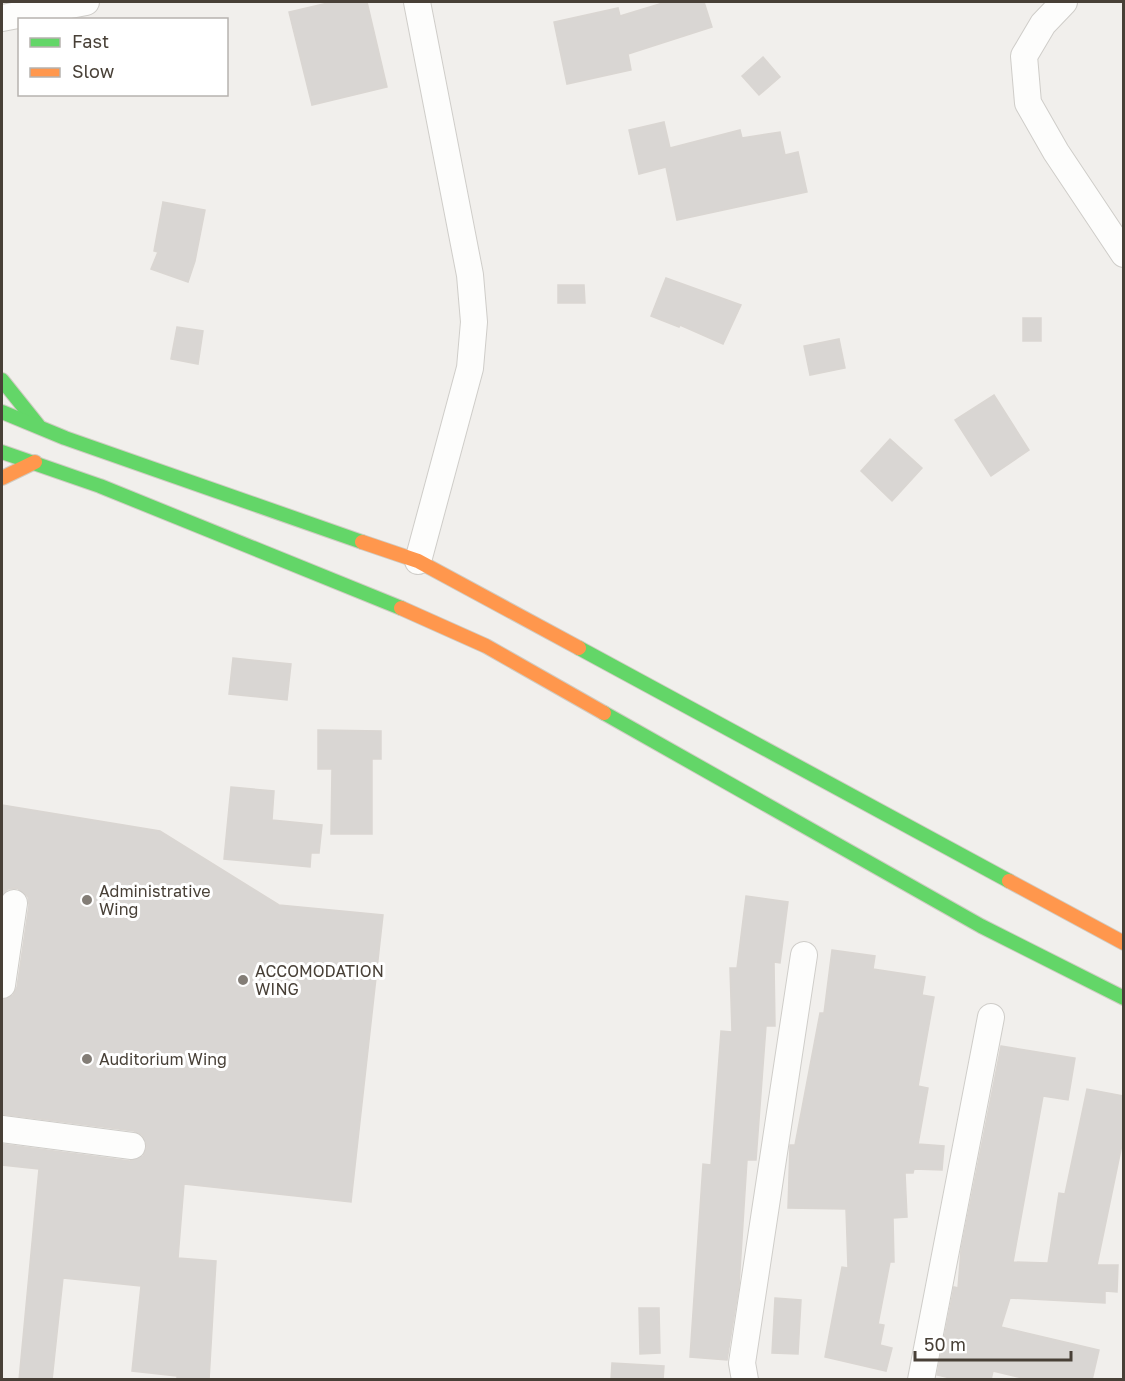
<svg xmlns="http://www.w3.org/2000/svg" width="1125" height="1381" font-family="'Golos Text',sans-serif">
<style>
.building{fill:#d9d6d3;stroke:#dad6d2;stroke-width:1.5}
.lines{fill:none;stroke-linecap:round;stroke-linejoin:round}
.street-casing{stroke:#cfcdc9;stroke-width:28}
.fast-casing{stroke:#d0ccc3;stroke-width:16}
.slow-casing{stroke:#d0ccc3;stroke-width:16}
.street{stroke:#fdfdfc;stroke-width:26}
.fast{stroke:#63d668;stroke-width:14}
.slow{stroke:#ff974d;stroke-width:14}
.poi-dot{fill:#837d76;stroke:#fff;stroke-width:2}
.labels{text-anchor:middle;stroke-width:6;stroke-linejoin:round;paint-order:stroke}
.poi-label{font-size:16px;fill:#484037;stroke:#fff;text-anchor:start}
</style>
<rect width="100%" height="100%" fill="#f1efec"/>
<g class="building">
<path d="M 332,2 L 367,2 L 387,87 L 312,105 L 289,12 Z"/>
<path d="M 666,2 L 704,2 L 712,27 L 628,54 L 631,70 L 567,84 L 554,22 L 618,8 L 620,16 Z"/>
<path d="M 763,57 L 780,77 L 759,95 L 742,76 Z"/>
<path d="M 664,122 L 670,148 L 740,130 L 742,138 L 780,132 L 785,155 L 798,152 L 807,192 L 677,220 L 666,167 L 639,174 L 629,130 Z"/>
<path d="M 163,202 L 205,210 L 195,261 L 188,282 L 151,269 L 158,252 L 154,251 Z"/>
<path d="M 666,278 L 741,305 L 723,344 L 680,325 L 679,327 L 651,316 Z"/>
<path d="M 558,285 L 584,285 L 585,303 L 558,303 Z"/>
<rect x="1023" y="318" width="18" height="23"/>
<path d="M 177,327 L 203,331 L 198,364 L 171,359 Z"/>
<path d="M 839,339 L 845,368 L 810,375 L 804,346 Z"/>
<path d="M 994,395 L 1029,450 L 991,476 L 955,420 Z"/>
<path d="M 890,439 L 922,468 L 892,501 L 861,471 Z"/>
<path d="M 233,658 L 291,664 L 287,700 L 229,694 Z"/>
<path d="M 318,730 L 381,731 L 381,759 L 372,759 L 372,834 L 331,834 L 332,769 L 318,769 Z"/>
<path d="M 231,787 L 274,791 L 272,820 L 322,825 L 319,853 L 311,853 L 310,867 L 224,859 Z"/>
<path d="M 2,805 L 160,831 L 279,905 L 383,915 L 351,1202 L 184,1184 L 178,1258 L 216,1261 L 209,1380 L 177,1380 L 177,1376 L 132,1371 L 141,1286 L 63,1278 L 52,1380 L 19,1380 L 39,1169 L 2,1165 L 2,1144 L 130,1161 L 143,1156 L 147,1147 L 142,1135 L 134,1131 L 2,1114 L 2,1000 L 13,995 L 17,987 L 29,905 L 28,897 L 17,888 L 8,889 L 2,895 Z"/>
<path d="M 746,896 L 788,902 L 780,963 L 774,962 L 775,1026 L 766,1026 L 756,1160 L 747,1160 L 739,1286 L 727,1360 L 690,1357 L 703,1164 L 711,1165 L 721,1031 L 732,1032 L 730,968 L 737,968 Z"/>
<path d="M 832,950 L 875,956 L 873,969 L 925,977 L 922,995 L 934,997 L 918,1086 L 928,1088 L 918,1144 L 944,1146 L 942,1170 L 914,1169 L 913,1173 L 905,1173 L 907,1217 L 893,1218 L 894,1262 L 890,1262 L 878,1324 L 884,1325 L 880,1345 L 892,1348 L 886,1371 L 825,1357 L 842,1267 L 848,1268 L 846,1209 L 788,1208 L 790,1145 L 795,1145 L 820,1013 L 824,1013 Z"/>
<path d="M 1001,1046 L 1075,1058 L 1068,1100 L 1043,1096 L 1013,1262 L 1048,1263 L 1059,1193 L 1065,1194 L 1087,1089 L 1124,1096 L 1124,1135 L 1097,1265 L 1118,1265 L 1117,1292 L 1105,1291 L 1105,1303 L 1010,1298 L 1001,1327 L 1099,1350 L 1092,1380 L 1031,1380 L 993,1371 L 991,1380 L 959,1380 L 937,1375 L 954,1287 L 958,1288 L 961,1250 Z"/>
<path d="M 775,1298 L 801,1300 L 798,1354 L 772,1353 Z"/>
<path d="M 639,1308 L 659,1308 L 660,1353 L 640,1354 Z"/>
<path d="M 612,1363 L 664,1366 L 663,1380 L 611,1380 Z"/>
</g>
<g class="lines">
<defs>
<g id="street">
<path d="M 417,2 L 470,275 L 474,322 L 470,368 L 418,561"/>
<path d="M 1064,2 L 1043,24 L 1024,56 L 1028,103 L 1056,152 L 1124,254"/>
<path d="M 2,18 L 86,2"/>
<path d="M 2,985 L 14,903"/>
<path d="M 2,1129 L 132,1146"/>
<path d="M 745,1380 L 742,1363 L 804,955"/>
<path d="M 921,1380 L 991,1017"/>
</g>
<g id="fast">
<path d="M 2,380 L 38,425"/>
<path d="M 2,412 L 65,438 L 362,542"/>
<path d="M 2,452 L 100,486 L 401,608"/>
<path d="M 579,648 L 1009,881"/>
<path d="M 604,713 L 981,926 L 1124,998"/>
</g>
<g id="slow">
<path d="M 2,478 L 35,462"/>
<path d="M 362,542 L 418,561 L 579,648"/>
<path d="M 401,608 L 486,646 L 604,713"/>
<path d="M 1009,881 L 1124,943"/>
</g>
</defs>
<use href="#street" class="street-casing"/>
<use href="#fast" class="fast-casing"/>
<use href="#slow" class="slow-casing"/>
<use href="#street" class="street"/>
<use href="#fast" class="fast"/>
<use href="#slow" class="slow"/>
</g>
<g class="poi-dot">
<circle cx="87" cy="900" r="6"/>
<circle cx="243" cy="980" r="6"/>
<circle cx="87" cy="1059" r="6"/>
</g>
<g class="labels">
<g class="poi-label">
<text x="99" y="897">Administrative<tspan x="99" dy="18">Wing</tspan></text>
<text x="255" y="977">ACCOMODATION<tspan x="255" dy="18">WING</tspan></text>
<text x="99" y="1065">Auditorium Wing</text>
</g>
</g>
<rect width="1125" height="1381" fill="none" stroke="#484037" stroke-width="6"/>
<rect x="18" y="18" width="210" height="78" fill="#ffffff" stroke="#b6b3af" stroke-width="1.5"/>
<rect x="30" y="38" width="30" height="9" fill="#63d668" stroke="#b6b3af" stroke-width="1.5"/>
<text x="72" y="48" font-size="18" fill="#484037">Fast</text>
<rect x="30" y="68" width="30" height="9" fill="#ff974d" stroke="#b6b3af" stroke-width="1.5"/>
<text x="72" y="78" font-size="18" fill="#484037">Slow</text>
<path d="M915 1351v9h156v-9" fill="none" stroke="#484037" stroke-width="3"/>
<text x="924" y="1351" font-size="18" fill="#484037" stroke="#ffffff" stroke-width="4.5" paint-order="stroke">50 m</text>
</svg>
